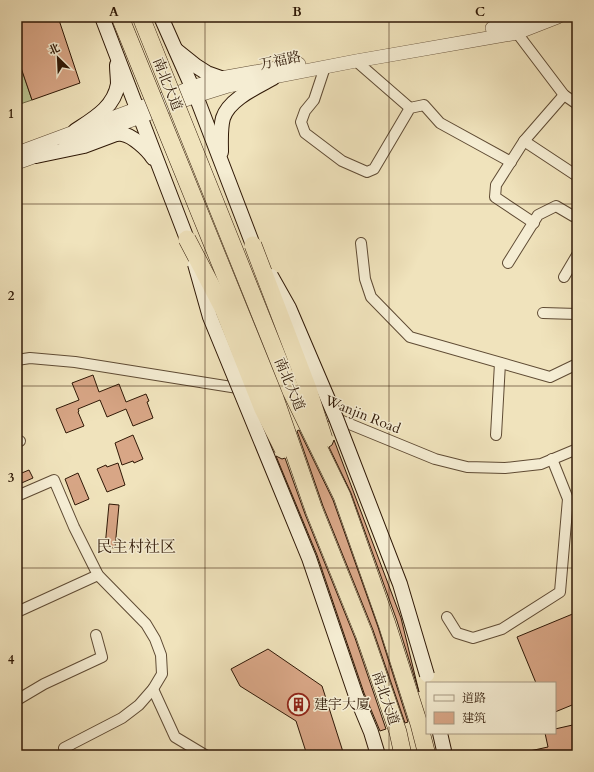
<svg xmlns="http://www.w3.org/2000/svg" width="594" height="772" font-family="Cardo,'Noto Serif SC',serif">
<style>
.pitch{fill:#bac491;stroke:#746e4c}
.building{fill:#d8a686;stroke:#2f1806}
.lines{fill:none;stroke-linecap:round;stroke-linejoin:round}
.minor-casing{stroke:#5f4b34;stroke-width:12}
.tertiary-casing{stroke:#5f4b34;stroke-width:14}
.secondary-casing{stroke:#2f1806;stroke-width:16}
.minor{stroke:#f5edd3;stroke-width:10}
.tertiary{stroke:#f5edd3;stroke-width:13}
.secondary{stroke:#f5edd3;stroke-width:14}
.secondary-bridge-casing{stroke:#2f1806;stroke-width:16;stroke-linecap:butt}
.trunk-bridge-casing{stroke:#2f1806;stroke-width:18;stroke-linecap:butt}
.secondary-bridge{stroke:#f5edd3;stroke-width:14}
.trunk-bridge{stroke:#f0e3bc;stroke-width:17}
.grid{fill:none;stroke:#2f1806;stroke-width:1;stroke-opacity:0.55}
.labels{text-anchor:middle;stroke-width:3;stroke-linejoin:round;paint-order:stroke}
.street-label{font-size:14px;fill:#2f1806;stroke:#f5edd3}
.poi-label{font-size:14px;fill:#2f1806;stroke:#f5edd3;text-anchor:start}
.quarter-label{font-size:16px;fill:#2f1806;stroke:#f5edd3}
.neatline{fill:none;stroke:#2f1806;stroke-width:1.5}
.grid-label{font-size:13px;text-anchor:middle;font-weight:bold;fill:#2f1806}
</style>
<rect width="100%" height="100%" fill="#f0e3bc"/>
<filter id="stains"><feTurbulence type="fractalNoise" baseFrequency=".005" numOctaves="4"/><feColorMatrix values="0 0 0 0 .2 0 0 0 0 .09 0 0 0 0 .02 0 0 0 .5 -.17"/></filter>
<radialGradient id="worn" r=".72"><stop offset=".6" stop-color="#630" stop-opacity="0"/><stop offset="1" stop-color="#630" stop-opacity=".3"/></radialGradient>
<path class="pitch" d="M 17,56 L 32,100 L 17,105 Z"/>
<g class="building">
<path d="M 17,17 L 58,17 L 80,83 L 32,100 L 17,56 Z"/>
<path d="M 93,375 L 99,392 L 119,384 L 126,402 L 146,394 L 149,401 L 147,402 L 153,418 L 133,426 L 126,409 L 107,417 L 100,400 L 78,409 L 79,411 L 78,412 L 84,426 L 66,433 L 56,409 L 79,400 L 72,383 Z"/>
<path d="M 299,430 L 333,500 L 378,627 L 408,722 L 405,723 L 373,630 L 323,506 L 297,431 Z"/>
<path d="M 133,435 L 143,459 L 134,463 L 133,461 L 122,465 L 115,443 Z"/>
<path d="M 334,440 L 401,618 L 419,692 L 397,621 L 351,493 L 329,447 L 332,445 Z"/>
<path d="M 276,456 L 282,459 L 285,458 L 305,514 L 355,638 L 386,729 L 380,731 L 364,693 L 317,555 Z"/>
<path d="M 118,463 L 125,485 L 107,492 L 97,469 L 106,465 L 107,467 Z"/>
<path d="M 29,470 L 33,478 L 17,485 L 17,475 Z"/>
<path d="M 78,473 L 89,499 L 75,505 L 65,479 Z"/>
<path d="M 109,504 L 119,505 L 115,548 L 105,547 Z"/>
<path d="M 575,613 L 577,617 L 577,703 L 555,712 L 555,683 L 536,683 L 517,637 Z"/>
<path d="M 268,649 L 322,686 L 344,755 L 307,755 L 296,721 L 240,686 L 231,669 Z"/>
<path d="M 577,724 L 577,755 L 525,755 L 525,752 L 548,747 L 545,733 L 555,733 L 555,729 Z"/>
</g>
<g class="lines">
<defs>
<g id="minor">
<path d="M 517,33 L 564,95 L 577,104"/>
<path d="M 356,61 L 410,108"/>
<path d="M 325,67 L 314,100 L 305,111 L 301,122 L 305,133 L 342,161 L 367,172 L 374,169 L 410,108 L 424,105 L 440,123 L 511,162"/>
<path d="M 524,141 L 577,176"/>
<path d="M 534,223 L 495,197 L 496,185 L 524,141 L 564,95"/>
<path d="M 361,243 L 365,279 L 371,297 L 410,337 L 550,377 L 577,364"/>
<path d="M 508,263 L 538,215 L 556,206 L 573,216"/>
<path d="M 564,277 L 577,255"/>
<path d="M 543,313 L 577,314"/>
<path d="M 17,360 L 30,358 L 75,362 L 244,389"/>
<path d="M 313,409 L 435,459 L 467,467 L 505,468 L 541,464 L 577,449"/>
<path d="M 496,435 L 500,363"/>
<path d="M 17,442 L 20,441"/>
<path d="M 17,496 L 54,480 L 74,527 L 98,575 L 146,624 L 155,639 L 161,655 L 162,674 L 153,689 L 139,705 L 122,718 L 64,748"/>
<path d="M 17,612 L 98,575"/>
<path d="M 447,617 L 457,633 L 473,638 L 502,629 L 560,592 L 568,499 L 552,459"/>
<path d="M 153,689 L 175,737 L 205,755"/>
<path d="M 17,700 L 44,684 L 102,657 L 96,635"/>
</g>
<g id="tertiary">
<path d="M 492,28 L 517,23 L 532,17"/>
<path d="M 66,145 L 196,96 L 228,86 L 356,61 L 517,33 L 558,17"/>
<path d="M 17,153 L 168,97 L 192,87 L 221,78 L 299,64"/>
<path d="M 17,163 L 45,153"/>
</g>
<g id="secondary">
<path d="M 102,17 L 187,239"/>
<path d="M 161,17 L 196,96 L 253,245"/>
<path d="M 176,50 L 196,66 L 207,73 L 221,78"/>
<path d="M 75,131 C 93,119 114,108 118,84 C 118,78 117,71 117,65"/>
<path d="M 221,152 C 221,141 220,129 223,118 C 229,99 257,87 273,78"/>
<path d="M 36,156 L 84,146 L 116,134 C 118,134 120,133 122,134 C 132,135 148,150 153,158"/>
<path d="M 356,696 L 371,732 L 378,755"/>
<path d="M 440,733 L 445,755"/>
</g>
</defs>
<use href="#minor" class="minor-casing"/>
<use href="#tertiary" class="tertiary-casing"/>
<use href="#secondary" class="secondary-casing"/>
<use href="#minor" class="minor"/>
<use href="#tertiary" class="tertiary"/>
<use href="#secondary" class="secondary"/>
<defs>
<g id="secondary-bridge">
<path d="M 195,264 L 210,317 L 309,558 L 356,696"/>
<path d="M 271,276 L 289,308 L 336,418 L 400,584 L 427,675"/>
</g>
<g id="trunk-bridge">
<path d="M 120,17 L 275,398 L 314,510 L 364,634 L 398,732 L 403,755"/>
<path d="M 141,17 L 291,391 L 342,496 L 387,624 L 419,724 L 427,755"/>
<path d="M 187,239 L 223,308 L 263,409 L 283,449"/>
<path d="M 253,245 L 308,389 L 324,439"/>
</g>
</defs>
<use href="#secondary-bridge" class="secondary-bridge-casing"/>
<use href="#trunk-bridge" class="trunk-bridge-casing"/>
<use href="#secondary-bridge" class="secondary-bridge"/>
<use href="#trunk-bridge" class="trunk-bridge"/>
</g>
<path class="grid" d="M 205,17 L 205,755M 389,17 L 389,755M 17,204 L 577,204M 17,386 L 577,386M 17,568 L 577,568"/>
<defs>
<symbol id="building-ring" viewBox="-11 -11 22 22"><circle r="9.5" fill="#f5edd3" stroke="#8f2418" stroke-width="1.5"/><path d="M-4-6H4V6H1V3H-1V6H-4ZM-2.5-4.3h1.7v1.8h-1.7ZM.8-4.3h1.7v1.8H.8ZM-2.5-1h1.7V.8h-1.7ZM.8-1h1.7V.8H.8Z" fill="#8f2418"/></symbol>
</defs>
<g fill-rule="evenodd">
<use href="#building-ring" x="286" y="692" width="25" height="25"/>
</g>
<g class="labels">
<g class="street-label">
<text transform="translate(280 60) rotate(-12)" y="5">万福路</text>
<text transform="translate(168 84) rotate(68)" y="5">南北大道</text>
<text transform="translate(290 384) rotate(67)" y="5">南北大道</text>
<text transform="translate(363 414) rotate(22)" y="5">Wanjin Road</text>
<text transform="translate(386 698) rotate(71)" y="5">南北大道</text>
</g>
<g class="poi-label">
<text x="314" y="709">建宇大厦</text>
</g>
<g class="quarter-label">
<text x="136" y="552">民主村社区</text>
</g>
</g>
<rect width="594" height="772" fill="none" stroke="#f0e3bc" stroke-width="44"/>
<rect x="426" y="682" width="130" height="52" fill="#f5edd3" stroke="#a69881"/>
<rect x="434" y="695" width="20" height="6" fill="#f5edd3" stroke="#a69881"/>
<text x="462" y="702" font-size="12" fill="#2f1806">道路</text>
<rect x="434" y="712" width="20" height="12" fill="#d8a686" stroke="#a69881"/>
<text x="462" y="722" font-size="12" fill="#2f1806">建筑</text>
<g transform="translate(58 58) rotate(336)" stroke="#f5edd3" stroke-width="3" paint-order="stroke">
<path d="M0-3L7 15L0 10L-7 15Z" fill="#2f1806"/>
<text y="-6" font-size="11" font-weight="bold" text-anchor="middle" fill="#2f1806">北</text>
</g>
<rect x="22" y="22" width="550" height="728" class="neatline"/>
<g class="grid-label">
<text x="114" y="16">A</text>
<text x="297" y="16">B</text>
<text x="480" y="16">C</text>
<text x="11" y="118">1</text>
<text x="11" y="300">2</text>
<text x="11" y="482">3</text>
<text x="11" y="664">4</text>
</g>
<rect width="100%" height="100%" filter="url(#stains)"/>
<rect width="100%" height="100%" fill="url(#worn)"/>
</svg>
